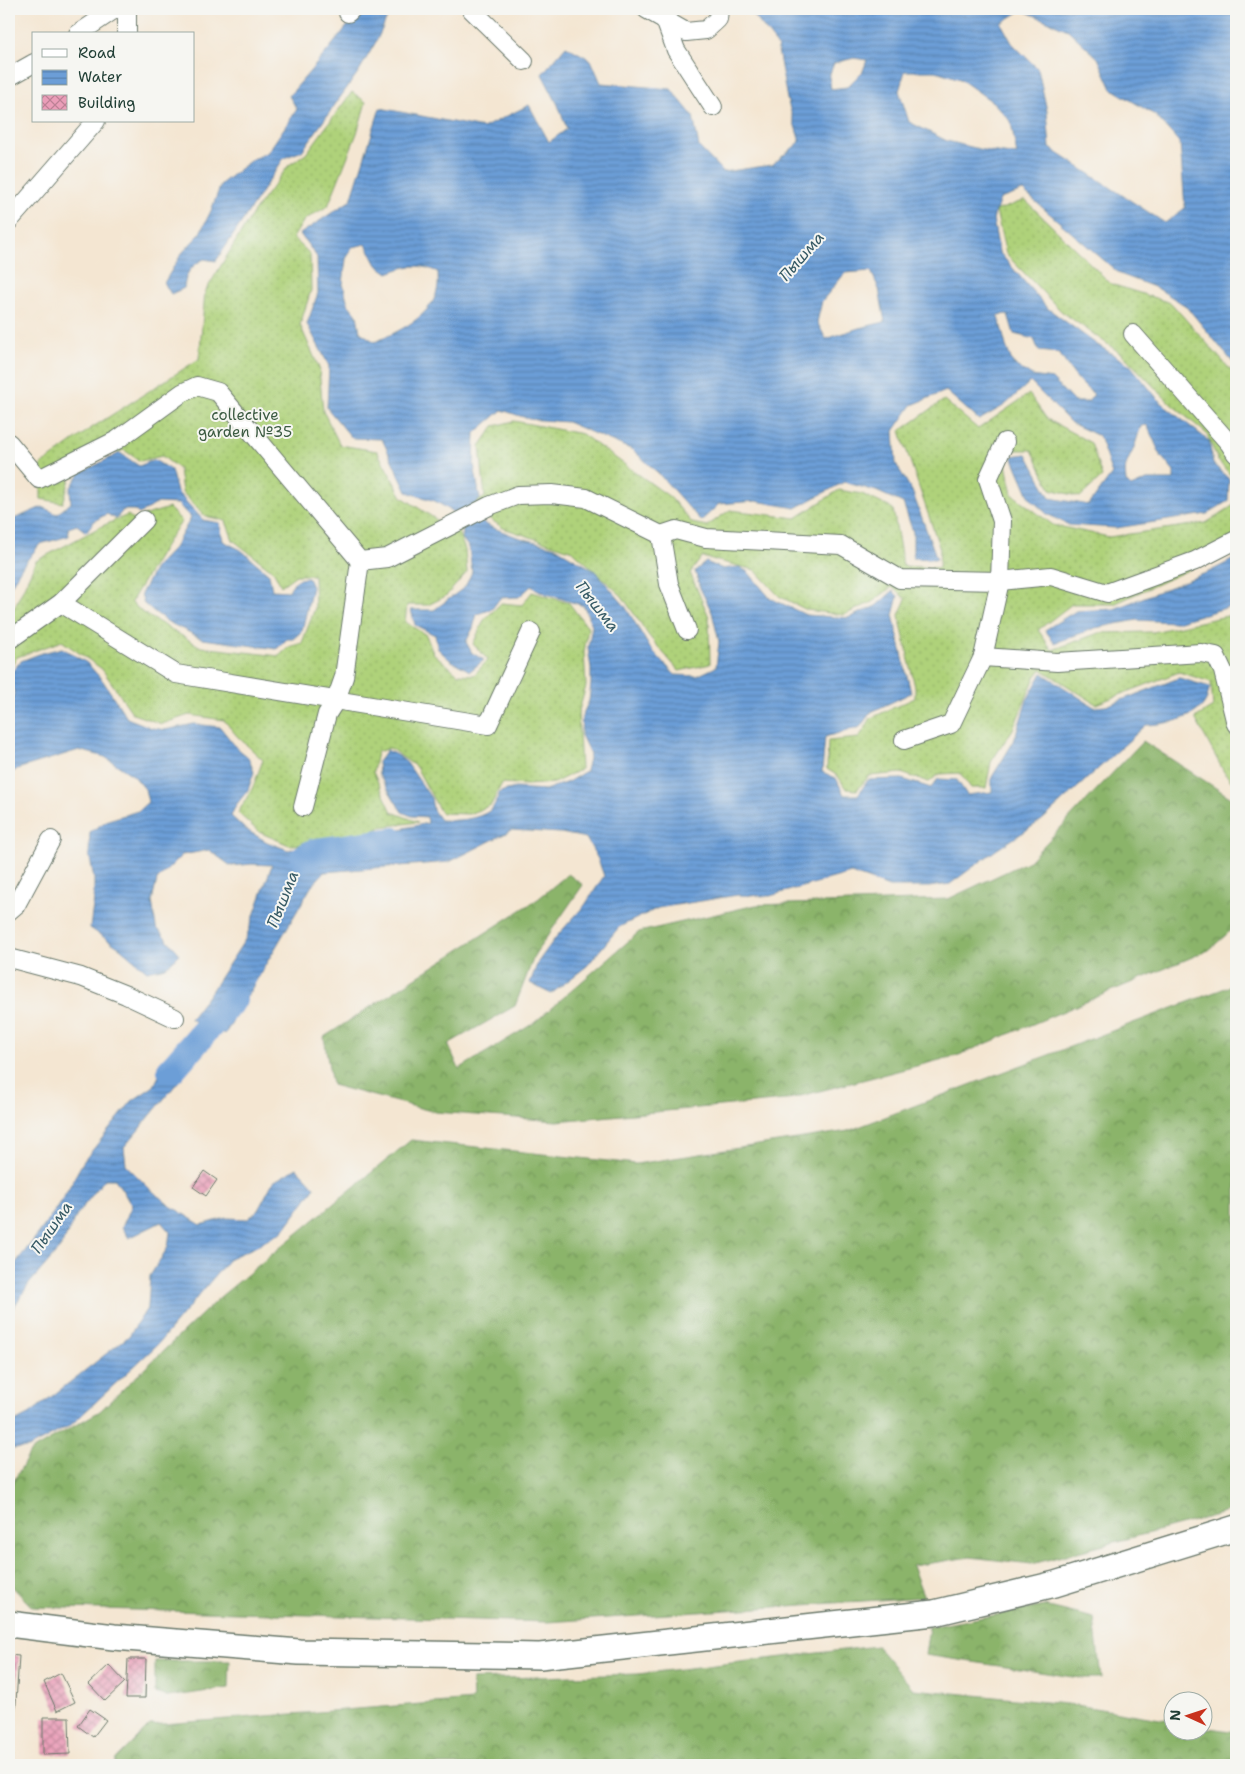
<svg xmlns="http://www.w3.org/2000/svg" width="1245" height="1774" font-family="'Shantell Sans',sans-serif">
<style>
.forest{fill:url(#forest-crowns);stroke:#55784f}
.garden{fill:url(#garden-dots);stroke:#678857}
.water{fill:url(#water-rules);stroke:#466e86;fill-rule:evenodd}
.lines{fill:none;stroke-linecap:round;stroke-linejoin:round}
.river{stroke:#6c9ed7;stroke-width:28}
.building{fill:url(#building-cross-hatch)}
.street-casing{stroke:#6a786b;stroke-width:20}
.secondary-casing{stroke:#6a786b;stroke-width:28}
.street{stroke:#fff;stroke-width:18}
.secondary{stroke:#fff;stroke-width:25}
.labels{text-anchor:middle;stroke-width:4;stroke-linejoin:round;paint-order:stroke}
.park-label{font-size:15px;fill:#3c5b42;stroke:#f6f6f2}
.water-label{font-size:16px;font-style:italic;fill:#365a65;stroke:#f6f6f2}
</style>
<defs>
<pattern id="forest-crowns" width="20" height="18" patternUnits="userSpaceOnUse" patternTransform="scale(1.25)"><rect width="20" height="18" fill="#8bb46a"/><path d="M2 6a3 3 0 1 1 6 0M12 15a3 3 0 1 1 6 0" fill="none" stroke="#719458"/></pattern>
<pattern id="garden-dots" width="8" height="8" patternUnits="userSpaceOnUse" patternTransform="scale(1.25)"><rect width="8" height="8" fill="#afd27a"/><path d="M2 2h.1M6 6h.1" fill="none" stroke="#96b56a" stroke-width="1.8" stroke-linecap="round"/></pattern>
<pattern id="water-rules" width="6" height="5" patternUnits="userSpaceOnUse" patternTransform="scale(1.25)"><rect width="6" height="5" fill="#6c9ed7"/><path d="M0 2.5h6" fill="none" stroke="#5882af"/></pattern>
<pattern id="building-cross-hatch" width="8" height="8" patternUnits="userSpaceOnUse" patternTransform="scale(1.25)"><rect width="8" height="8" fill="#ea9db8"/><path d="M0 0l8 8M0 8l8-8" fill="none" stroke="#bd8196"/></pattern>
</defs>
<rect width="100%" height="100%" fill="#f6f6f2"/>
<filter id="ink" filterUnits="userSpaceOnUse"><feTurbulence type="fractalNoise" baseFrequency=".02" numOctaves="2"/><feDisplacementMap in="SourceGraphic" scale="10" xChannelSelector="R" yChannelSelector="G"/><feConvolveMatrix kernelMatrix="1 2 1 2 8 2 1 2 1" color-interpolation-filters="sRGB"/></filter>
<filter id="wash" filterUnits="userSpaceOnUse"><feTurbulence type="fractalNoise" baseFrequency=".0096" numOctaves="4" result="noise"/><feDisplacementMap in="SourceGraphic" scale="20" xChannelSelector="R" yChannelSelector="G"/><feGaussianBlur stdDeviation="1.12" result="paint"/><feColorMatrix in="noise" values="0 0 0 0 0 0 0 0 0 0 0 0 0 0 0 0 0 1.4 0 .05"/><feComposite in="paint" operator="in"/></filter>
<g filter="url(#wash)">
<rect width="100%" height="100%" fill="#f4e6d2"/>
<g class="forest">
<path d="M 1143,741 L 1236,801 L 1236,926 L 1209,950 L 959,1055 L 785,1100 L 557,1121 L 435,1112 L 332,1085 L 324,1037 L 538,899 L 568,874 L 583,885 L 535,954 L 515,1006 L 448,1044 L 459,1069 L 534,1023 L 639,932 L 756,905 L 948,899 L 1029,861 Z"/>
<path d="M 1236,984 L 1236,1510 L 1032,1564 L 970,1557 L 912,1566 L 924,1597 L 547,1622 L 32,1607 L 9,1583 L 9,1489 L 31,1451 L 100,1411 L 220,1297 L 411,1140 L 636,1164 L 848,1131 Z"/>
<path d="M 1045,1606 L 1094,1618 L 1101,1678 L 1080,1678 L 925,1655 L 929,1627 Z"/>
<path d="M 877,1646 L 913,1689 L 1076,1705 L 1172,1721 L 1172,1732 L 1202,1732 L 1203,1727 L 1236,1732 L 1236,1765 L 115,1765 L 116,1759 L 150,1725 L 473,1700 L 472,1679 L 638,1674 Z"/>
<path d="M 155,1661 L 230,1661 L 229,1688 L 168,1697 L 155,1693 Z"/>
</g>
<path class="garden" d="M 352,92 L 366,102 L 357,133 L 328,206 L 304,220 L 293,238 L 310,254 L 311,290 L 300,325 L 319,368 L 323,411 L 340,445 L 377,451 L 402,497 L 443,524 L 485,497 L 480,446 L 494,426 L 514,421 L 582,434 L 670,497 L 692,523 L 707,526 L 730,510 L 796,518 L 839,490 L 862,494 L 893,509 L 903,566 L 939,568 L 940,549 L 900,431 L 944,400 L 978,429 L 1029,394 L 1047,419 L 1091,443 L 1102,477 L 1080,497 L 1051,489 L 1032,450 L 1012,450 L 1006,464 L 1012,494 L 1053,525 L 1109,537 L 1206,523 L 1234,505 L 1235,480 L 1218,461 L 1207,434 L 1171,404 L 1123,355 L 1061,311 L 1006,254 L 996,211 L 1025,200 L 1111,284 L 1171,303 L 1236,376 L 1236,548 L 1114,604 L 1072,604 L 1038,630 L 1052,650 L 1099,633 L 1153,632 L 1236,614 L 1236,787 L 1224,772 L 1195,718 L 1213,707 L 1211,682 L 1179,672 L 1096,704 L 1041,669 L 1035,677 L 1013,729 L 991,762 L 986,788 L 971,788 L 960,773 L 939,774 L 929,782 L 901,773 L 869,776 L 857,790 L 846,789 L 838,776 L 827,769 L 828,741 L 859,738 L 871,718 L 915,698 L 915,687 L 899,615 L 906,599 L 892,587 L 872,602 L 844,615 L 807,610 L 779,596 L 755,570 L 702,557 L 690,573 L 709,617 L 710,664 L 679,671 L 649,636 L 622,596 L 573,551 L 503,528 L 486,516 L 458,532 L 465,550 L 467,572 L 446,596 L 428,605 L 407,605 L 405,622 L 426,635 L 433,653 L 458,674 L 474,675 L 488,660 L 473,644 L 484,620 L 501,603 L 522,605 L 532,592 L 569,603 L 588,628 L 584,652 L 586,686 L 578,714 L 581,769 L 554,783 L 527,785 L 502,783 L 491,805 L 469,814 L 441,813 L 416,767 L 390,748 L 377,752 L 373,772 L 392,812 L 418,822 L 381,827 L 350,843 L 289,845 L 259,832 L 238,813 L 253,787 L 263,760 L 237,736 L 224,720 L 189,715 L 162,724 L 133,714 L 102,669 L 62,641 L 17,657 L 9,670 L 9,619 L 36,561 L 102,526 L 128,515 L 134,520 L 149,514 L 169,508 L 182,521 L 169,539 L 131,602 L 143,613 L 201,647 L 279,656 L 289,647 L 302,643 L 315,608 L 314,575 L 296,575 L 281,586 L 274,572 L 233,540 L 226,521 L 205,516 L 182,492 L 179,469 L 162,456 L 140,461 L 124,450 L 104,455 L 70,479 L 63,503 L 41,499 L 41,465 L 93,427 L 199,359 L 205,292 L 253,213 L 289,165 L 306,154 Z"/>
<g class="water">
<path d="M 361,9 L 391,9 L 377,40 L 359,71 L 302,151 L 284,158 L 216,261 L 204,259 C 190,267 186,272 184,288 L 171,294 L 164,283 L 182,253 L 199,235 L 211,211 L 221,184 L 250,161 L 268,152 L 297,109 L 289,96 L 329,49 Z"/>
<path d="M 755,9 L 1236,9 L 1236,366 L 1186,306 L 1157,288 L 1120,274 L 1023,191 L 1000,199 L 993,219 L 999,252 L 1046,307 L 1096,344 L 1130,365 L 1161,403 L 1209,441 L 1213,464 L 1229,479 L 1228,501 L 1207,514 L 1116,528 L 1069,525 L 1047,514 L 1030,498 L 1012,456 L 1027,454 L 1050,498 L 1089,505 L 1112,474 L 1099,436 L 1071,423 L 1030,382 L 1005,405 L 979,420 L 946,391 L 912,405 L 894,431 L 896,464 L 912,491 L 937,559 L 913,558 L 913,532 L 903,503 L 876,491 L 844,482 L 796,508 L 756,501 L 719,504 L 701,521 L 658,473 L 633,450 L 567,422 L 529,419 L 502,410 L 475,433 L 474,465 L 480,499 L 460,516 L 435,501 L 407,492 L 382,439 L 352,438 L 327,408 L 329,366 L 307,324 L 318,293 L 317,257 L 300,234 L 351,200 L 380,108 L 483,128 L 529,105 L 549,142 L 567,129 L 558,105 L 542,74 L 566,46 L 591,60 L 601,83 L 671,89 L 693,116 L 699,147 L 723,172 L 772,165 L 800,142 L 787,99 L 777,45 L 752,13 ZM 1022,10 L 1068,30 L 1098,58 L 1112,89 L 1155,115 L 1180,143 L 1185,208 L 1165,223 L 1050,148 L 1047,111 L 1038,69 L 1012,43 L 1001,23 ZM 854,58 L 867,60 L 863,71 L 847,87 L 831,89 L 829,76 L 834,63 ZM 905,71 L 936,71 L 960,79 L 994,103 L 1011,122 L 1017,155 L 983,150 L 947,141 L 909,122 L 899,91 ZM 366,244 L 377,265 L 388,273 C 409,265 417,263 438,272 C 438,278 439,285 437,291 C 431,317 397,332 375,342 L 360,332 L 357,315 L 348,304 L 343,284 L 346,259 L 352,247 ZM 871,271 L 879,289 L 885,322 L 859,328 L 826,339 L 817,322 L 822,301 L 845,273 ZM 1008,314 L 1014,334 L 1034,339 L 1039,351 L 1059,353 C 1069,368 1079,384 1094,394 L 1088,402 L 1074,402 L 1052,379 L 1032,376 L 1013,364 L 1006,346 L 998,315 ZM 1147,425 L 1161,456 L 1174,472 L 1174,480 L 1147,480 L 1131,487 L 1126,482 C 1124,465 1126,465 1133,450 C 1136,443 1138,434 1141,426 Z"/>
<path d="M 120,453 L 139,466 L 154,460 L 171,470 L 177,492 L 203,520 L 220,523 L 223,541 L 241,550 L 269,574 L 272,590 L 289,591 C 293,582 297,578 308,578 L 312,587 L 302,631 L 293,639 L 287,639 L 277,649 L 203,639 L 168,622 L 144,604 L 141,594 L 155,568 L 174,548 L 191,518 L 178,504 L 158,503 L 139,514 L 134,510 L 123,510 L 116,519 L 107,514 L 94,521 L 86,532 L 77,525 L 68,528 L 69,536 L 40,544 L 21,568 L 9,589 L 9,525 L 14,519 L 42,507 L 57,514 L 71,503 L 70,489 L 80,473 Z"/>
<path d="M 477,519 L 491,527 L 517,537 L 555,547 L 595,571 L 625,606 L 650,648 L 675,675 L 697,676 L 716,667 L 719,642 L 712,612 L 700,588 L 695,571 L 706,562 L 723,569 L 739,567 L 748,572 L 770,598 L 806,615 L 848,618 L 876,606 L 893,591 L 898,596 L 893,615 L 911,693 L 871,712 L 860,727 L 825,737 L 822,772 L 836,778 L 844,795 L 858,795 L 868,780 L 902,779 L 931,788 L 938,779 L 957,780 L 967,795 L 992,792 L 992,777 L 1014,741 L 1027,700 L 1042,673 L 1094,707 L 1106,706 L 1179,678 L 1210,687 C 1208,691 1208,698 1205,702 C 1195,720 1165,724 1146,725 L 1042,820 L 996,850 L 950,884 L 929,887 L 889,887 L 851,873 L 770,896 L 737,895 L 658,908 L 619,927 L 587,966 L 551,994 L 530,983 L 538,962 L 556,937 L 585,905 L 604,876 L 598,859 L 586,838 L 561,833 L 512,830 L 449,862 L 324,872 L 311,887 L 225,1034 L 190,1019 L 210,993 L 246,938 L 272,865 L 252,864 L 231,866 L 209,850 L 182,855 L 157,880 L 152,901 L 156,927 L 180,954 L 166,967 L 147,971 L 120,948 L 90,928 L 94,898 L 94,878 L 89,854 L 90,832 L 108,820 L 138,811 L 148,802 L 145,789 L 134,776 L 105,757 L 79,750 L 17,769 L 9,775 L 9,726 L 14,693 L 10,674 L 21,661 L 42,653 L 62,648 L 87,663 L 103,681 L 127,718 L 152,728 L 165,730 L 194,724 L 220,727 L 236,747 L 248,757 L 254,772 L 248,790 L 236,805 L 231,816 L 245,829 L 267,842 L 288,850 L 305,847 L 355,849 L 368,839 L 382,831 L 400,829 L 428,823 L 427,817 L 412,816 L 402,812 L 379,775 L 378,762 L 387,750 L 400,757 L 407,763 L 431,798 L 433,810 L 440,820 C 457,821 477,820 491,810 C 495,806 497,798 500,792 L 515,788 L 545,790 L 568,782 L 586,771 L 590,754 L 581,735 L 582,716 L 589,701 L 591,684 L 591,668 L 588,648 L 592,626 L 584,606 L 544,593 L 531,586 L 519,597 L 500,598 L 492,609 L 477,614 L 473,628 L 466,642 L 472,653 L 484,660 L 470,671 L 450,660 L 438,649 L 435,635 L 415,625 L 411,610 L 434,610 L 465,587 L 472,572 L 469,548 L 462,538 L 464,525 Z"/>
<path d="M 1236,558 L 1236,605 L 1176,622 L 1137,620 L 1095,628 L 1055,643 L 1045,630 L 1076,611 L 1114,609 L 1211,571 Z"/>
<path d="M 188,1035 L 205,1052 C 176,1082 152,1115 124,1147 L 126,1165 L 150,1189 L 169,1205 L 201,1225 L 226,1218 L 248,1219 L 258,1210 L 273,1182 L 297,1168 L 315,1187 L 283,1231 L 253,1248 L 230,1258 L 157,1345 L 71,1425 L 28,1448 L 9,1449 L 9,1425 L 28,1415 L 129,1336 L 148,1307 L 150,1276 L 168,1247 L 170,1232 L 161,1222 L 129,1238 L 122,1227 L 132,1205 L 115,1179 L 105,1179 L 78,1213 L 60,1248 L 29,1284 L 9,1314 L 9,1272 L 42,1229 L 66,1193 L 83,1162 L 132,1101 L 154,1086 L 166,1061 Z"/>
</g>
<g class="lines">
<g class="river">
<path d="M 304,858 L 315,852 L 394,841"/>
<path d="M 171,1070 L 233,999"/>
</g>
</g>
<g id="blocks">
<g class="building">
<path d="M 204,1171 L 217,1180 L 206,1196 L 193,1187 Z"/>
<path d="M 9,1655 L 19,1656 L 12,1765 L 9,1765 Z"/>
<path d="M 128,1659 L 146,1659 L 145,1698 L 126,1698 Z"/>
<path d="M 109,1665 L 125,1682 L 105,1701 L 89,1684 Z"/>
<path d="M 61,1673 L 75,1702 L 57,1711 L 44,1682 Z"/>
<path d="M 90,1709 L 106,1720 L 93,1737 L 78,1726 Z"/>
<path d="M 43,1717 L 69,1717 L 70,1754 L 43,1755 Z"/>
</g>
</g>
</g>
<g filter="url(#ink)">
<use href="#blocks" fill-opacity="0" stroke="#6a786b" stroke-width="1"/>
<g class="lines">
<defs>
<g id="street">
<path d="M 471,9 L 524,61"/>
<path d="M 646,9 L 686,32 L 706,30 L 718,19 L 719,9"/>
<path d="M 348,13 L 352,9"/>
<path d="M 665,20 L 676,50 L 713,107"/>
<path d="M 78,34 L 115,9"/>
<path d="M 127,34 L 127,9"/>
<path d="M 9,77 L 34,63"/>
<path d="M 9,221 L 96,121"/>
<path d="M 1133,334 L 1229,443 L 1236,454"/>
<path d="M 9,443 L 39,479 L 117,440 L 182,393 L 197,386 L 218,392 L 360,561 L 387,558 L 489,506 L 518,495 L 552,494 L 586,498 L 661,535 L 676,530 L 706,538 L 841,545 L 900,579 L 1000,581 L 1051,576 L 1107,593 L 1195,561 L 1236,540"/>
<path d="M 661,535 L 669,584 L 687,630"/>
<path d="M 61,603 L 176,674 L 488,725 L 531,632"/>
<path d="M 9,640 L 61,603 L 144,520"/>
<path d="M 983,657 L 1057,662 L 1201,653 L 1216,656 L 1223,671 L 1236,724"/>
<path d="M 904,740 L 951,724 L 983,657 L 1000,581 L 1002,521 L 988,479 L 1005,442"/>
<path d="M 303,807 L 327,714 L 336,700 L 344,677 L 360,561"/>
<path d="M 9,911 L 16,905 L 51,840"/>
<path d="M 9,958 L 81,977 L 126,995 L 175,1018"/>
</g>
<path id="secondary" d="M 9,1624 L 114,1637 L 299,1652 L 540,1656 L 934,1613 L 1055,1584 L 1236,1528"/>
</defs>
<use href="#street" class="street-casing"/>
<use href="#secondary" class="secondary-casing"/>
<use href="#street" class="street"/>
<use href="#secondary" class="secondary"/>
</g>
</g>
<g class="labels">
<g class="park-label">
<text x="245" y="420">collective<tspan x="245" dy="17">garden №35</tspan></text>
</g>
<g class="water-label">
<text transform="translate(801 256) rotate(-49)" y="6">Пышма</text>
<text transform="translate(598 606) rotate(52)" y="6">Пышма</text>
<text transform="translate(282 899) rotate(-68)" y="6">Пышма</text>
<text transform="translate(51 1227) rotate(-55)" y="6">Пышма</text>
</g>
</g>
<rect width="1245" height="1774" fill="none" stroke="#f6f6f2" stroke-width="30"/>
<rect x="32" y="32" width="162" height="90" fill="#f6f6f2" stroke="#a0aca6"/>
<rect x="42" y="49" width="25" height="8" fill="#ffffff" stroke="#a0aca6"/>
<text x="78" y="58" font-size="15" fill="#1f3d34">Road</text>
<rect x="42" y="70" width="25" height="15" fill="url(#water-rules)" stroke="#a0aca6"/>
<text x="78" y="82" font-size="15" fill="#1f3d34">Water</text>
<rect x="42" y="95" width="25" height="15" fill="url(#building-cross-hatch)" stroke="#a0aca6"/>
<text x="78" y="108" font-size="15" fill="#1f3d34">Building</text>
<g transform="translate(1188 1716) rotate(273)"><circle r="24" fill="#f6f6f2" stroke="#a0aca6"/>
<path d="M0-4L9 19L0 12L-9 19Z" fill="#c8321e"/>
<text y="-8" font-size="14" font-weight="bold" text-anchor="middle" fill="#1f3d34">N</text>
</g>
</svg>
